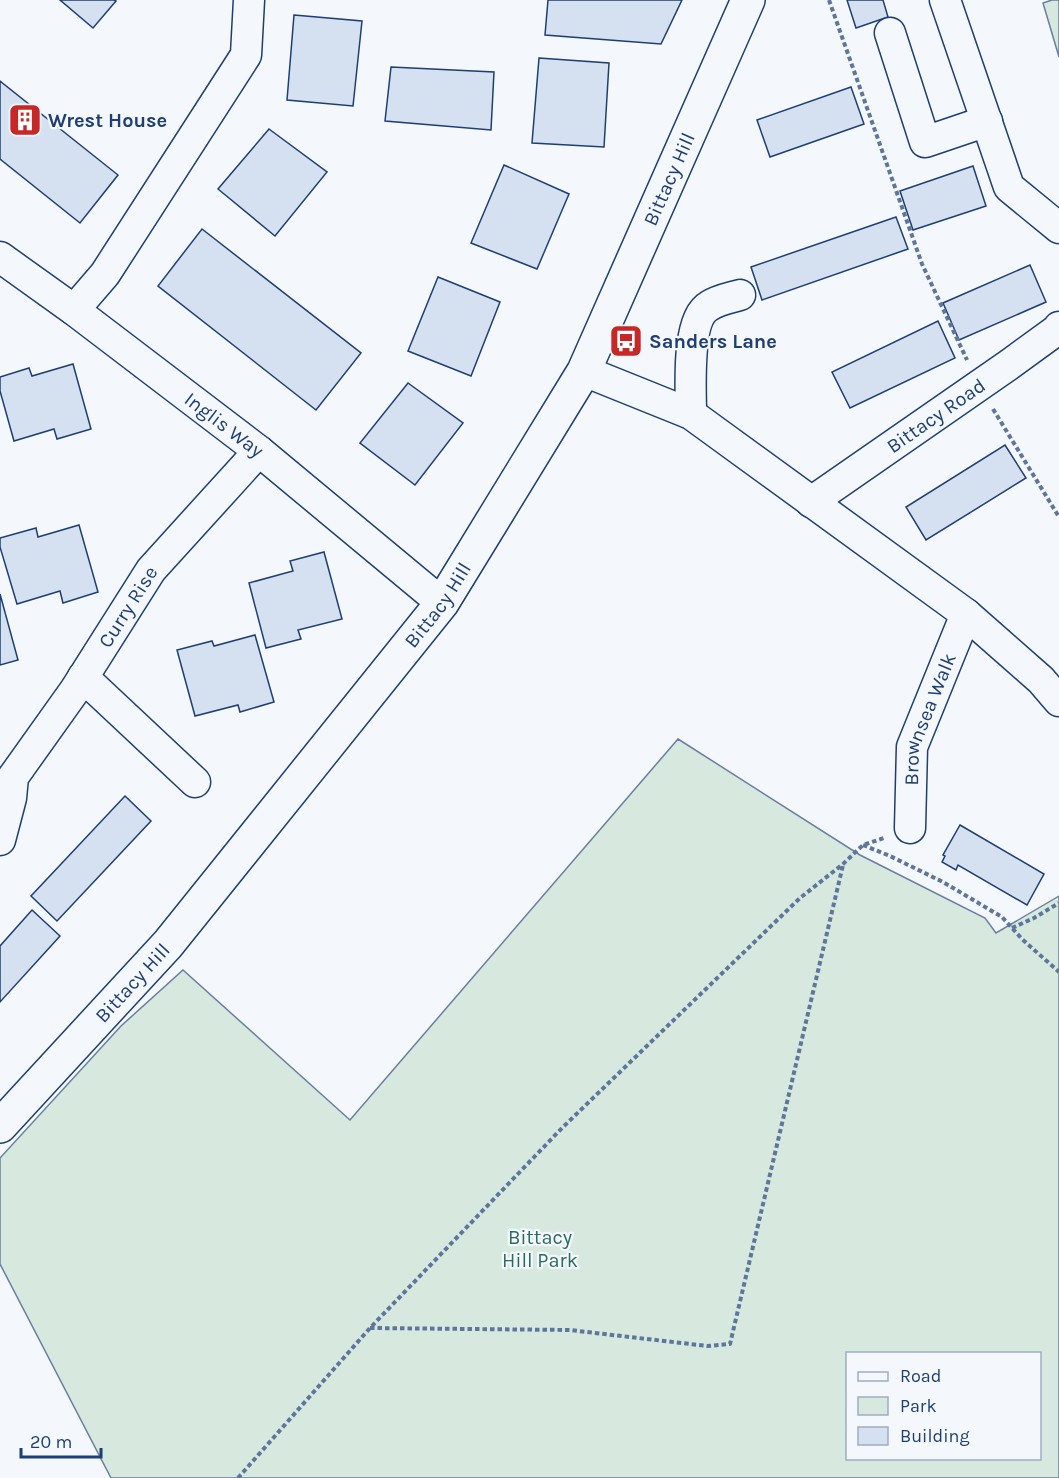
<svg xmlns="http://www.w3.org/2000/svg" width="1059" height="1478" font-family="Karla,sans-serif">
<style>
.green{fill:#d7e8df;stroke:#687fa3;stroke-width:1.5;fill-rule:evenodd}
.building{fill:#d5e0f0;stroke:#1d3f73;stroke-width:1.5}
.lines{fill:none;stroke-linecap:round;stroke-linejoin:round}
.minor-casing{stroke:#1d3f73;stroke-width:33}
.major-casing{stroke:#1d3f73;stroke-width:36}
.path{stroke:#5e769c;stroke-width:4;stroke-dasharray:4.5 3;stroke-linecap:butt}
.minor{stroke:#f4f7fb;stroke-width:30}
.major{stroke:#f4f7fb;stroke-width:33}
.labels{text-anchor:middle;stroke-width:4.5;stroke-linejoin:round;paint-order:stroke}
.poi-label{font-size:20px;font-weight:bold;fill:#1d3f73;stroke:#f4f7fb;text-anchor:start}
.street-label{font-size:20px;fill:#1d3f73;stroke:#f4f7fb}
.park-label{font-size:20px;fill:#2c6c60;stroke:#f4f7fb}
</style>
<rect width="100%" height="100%" fill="#f4f7fb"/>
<g class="green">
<path d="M 1052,0 L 1059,0 L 1059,57 L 1043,3 Z"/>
<path d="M 678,739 L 860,855 L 985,918 L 996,933 L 1059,896 L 1059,1478 L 111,1478 L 0,1264 L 0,1158 L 121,1026 L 183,970 L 350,1120 ZM 848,1354 L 1040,1354 L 1040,1458 L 848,1458 Z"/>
</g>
<g class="building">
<path d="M 60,0 L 114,0 L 116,1 L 93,28 Z"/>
<path d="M 548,0 L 682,0 L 661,44 L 545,35 Z"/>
<path d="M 847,0 L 883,0 L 888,17 L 856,28 Z"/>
<path d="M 294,15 L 362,21 L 353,106 L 287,100 Z"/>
<path d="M 539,58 L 609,63 L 604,147 L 532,143 Z"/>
<path d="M 391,67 L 494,72 L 491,130 L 385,121 Z"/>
<path d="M 0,81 L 118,175 L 80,223 L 0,159 Z"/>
<path d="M 851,87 L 864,124 L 770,157 L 757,120 Z"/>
<path d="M 269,129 L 327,172 L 275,236 L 218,189 Z"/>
<path d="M 504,165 L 569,194 L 537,269 L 471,243 Z"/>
<path d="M 973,166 L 986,206 L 913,230 L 900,191 Z"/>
<path d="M 896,217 L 908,249 L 762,300 L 751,267 Z"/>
<path d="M 202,229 L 361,353 L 316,410 L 158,286 Z"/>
<path d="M 1030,265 L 1046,302 L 959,340 L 943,303 Z"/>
<path d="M 438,277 L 500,302 L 471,376 L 408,351 Z"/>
<path d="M 938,321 L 955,358 L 850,408 L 832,372 Z"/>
<path d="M 73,364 L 91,429 L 57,439 L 54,429 L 14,441 L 0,391 L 0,377 L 29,368 L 32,376 Z"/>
<path d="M 408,383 L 463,423 L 415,485 L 360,443 Z"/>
<path d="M 1005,445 L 1026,478 L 926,540 L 906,507 Z"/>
<path d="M 79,525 L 98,592 L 63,603 L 60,591 L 17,604 L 0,547 L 0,538 L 36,528 L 38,537 Z"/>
<path d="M 324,552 L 342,619 L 298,630 L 301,639 L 266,648 L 249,583 L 293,571 L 290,561 Z"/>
<path d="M 0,594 L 18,660 L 0,665 Z"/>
<path d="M 255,635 L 274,702 L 240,712 L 238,705 L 195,716 L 177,650 L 212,641 L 214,646 Z"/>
<path d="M 125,796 L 151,821 L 57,921 L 31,896 Z"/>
<path d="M 960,825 L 1044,874 L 1027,905 L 958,865 L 956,870 L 942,862 L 945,856 L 943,855 Z"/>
<path d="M 32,910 L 60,936 L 0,1002 L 0,946 Z"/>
</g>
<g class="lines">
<defs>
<g id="minor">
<path d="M 945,0 L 1009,187 L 1059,228"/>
<path d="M 890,33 L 925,142 L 987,121"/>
<path id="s1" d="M 0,257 L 74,310 L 259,451 L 442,603"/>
<path d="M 74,310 L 105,274 L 246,55 L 249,0"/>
<path d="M 584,371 L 691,414 L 966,614 L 1041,680 L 1059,701"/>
<path d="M 691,414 C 691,390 686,319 709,306 C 718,300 730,298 740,295"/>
<path id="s2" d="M 811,502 L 1010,364 L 1058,329 L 1059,327"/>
<path d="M 83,677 L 195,782"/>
<path id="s3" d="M 910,828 L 912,747 L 966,614"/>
<path id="s4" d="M 0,840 L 11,798 L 13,777 L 75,690 L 151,570 L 259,451"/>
</g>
<g id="major">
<path id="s5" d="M 0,1126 L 168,944 L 442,603 L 584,371 L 748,0"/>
</g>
</defs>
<use href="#minor" class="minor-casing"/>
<use href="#major" class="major-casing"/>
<g class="path">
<path d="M 829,0 L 922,264 L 967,360"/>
<path d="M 993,409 L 1059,517"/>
<path d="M 863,845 L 890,856 L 943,882 L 1002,917 L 1022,939 L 1059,972"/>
<path d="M 1012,928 L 1034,918 L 1059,903"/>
<path d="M 370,1328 L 570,1330 L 707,1346 L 730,1344 L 843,865"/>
<path d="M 238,1478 L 370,1328 L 562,1128 L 800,898 L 843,864 L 863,845 L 884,838"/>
</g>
<use href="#minor" class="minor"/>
<use href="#major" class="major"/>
</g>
<defs>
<symbol id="building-square" viewBox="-11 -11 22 22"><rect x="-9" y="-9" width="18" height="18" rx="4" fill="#c62828" stroke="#f4f7fb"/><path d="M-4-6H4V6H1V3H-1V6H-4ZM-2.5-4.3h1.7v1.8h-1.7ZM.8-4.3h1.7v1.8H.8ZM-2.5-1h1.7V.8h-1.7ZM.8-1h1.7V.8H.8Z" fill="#fff"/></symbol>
<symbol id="bus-square" viewBox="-11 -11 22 22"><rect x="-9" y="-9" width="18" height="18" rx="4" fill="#c62828" stroke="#f4f7fb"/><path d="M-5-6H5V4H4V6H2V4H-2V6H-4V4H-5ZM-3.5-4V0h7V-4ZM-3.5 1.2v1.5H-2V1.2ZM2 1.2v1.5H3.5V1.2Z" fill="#fff"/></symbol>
</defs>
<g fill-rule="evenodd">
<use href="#building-square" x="6" y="101" width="38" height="38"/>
<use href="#bus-square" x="607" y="322" width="38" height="38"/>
</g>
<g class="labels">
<g class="poi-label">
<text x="48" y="127">Wrest House</text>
<text x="649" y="348">Sanders Lane</text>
</g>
<g class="street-label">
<text dy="7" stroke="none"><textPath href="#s5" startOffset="1167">Bittacy Hill</textPath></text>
<text dy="7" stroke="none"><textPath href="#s2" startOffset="152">Bittacy Road</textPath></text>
<text dy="7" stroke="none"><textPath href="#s1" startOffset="280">Inglis Way</textPath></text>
<text dy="7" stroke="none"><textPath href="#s5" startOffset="681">Bittacy Hill</textPath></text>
<text dy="7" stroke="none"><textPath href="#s4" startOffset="270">Curry Rise</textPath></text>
<text dy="7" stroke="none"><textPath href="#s3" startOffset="112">Brownsea Walk</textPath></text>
<text dy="7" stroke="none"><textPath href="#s5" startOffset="195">Bittacy Hill</textPath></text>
</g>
<g class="park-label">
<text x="540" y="1244">Bittacy<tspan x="540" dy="23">Hill Park</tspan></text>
</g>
</g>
<rect x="846" y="1352" width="195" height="108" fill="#f4f7fb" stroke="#9eadc5" stroke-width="1.5"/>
<rect x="858" y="1372" width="30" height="9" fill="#f4f7fb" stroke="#9eadc5" stroke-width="1.5"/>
<text x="900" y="1382" font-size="18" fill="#1d3f73">Road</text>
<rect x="858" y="1397" width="30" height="18" fill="#d7e8df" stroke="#9eadc5" stroke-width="1.5"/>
<text x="900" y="1412" font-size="18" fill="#1d3f73">Park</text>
<rect x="858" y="1427" width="30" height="18" fill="#d5e0f0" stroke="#9eadc5" stroke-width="1.5"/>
<text x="900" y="1442" font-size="18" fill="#1d3f73">Building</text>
<path d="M21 1448v9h80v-9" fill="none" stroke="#1d3f73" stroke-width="3"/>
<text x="30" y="1448" font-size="18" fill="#1d3f73" stroke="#f4f7fb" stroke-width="4.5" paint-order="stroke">20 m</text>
</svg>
